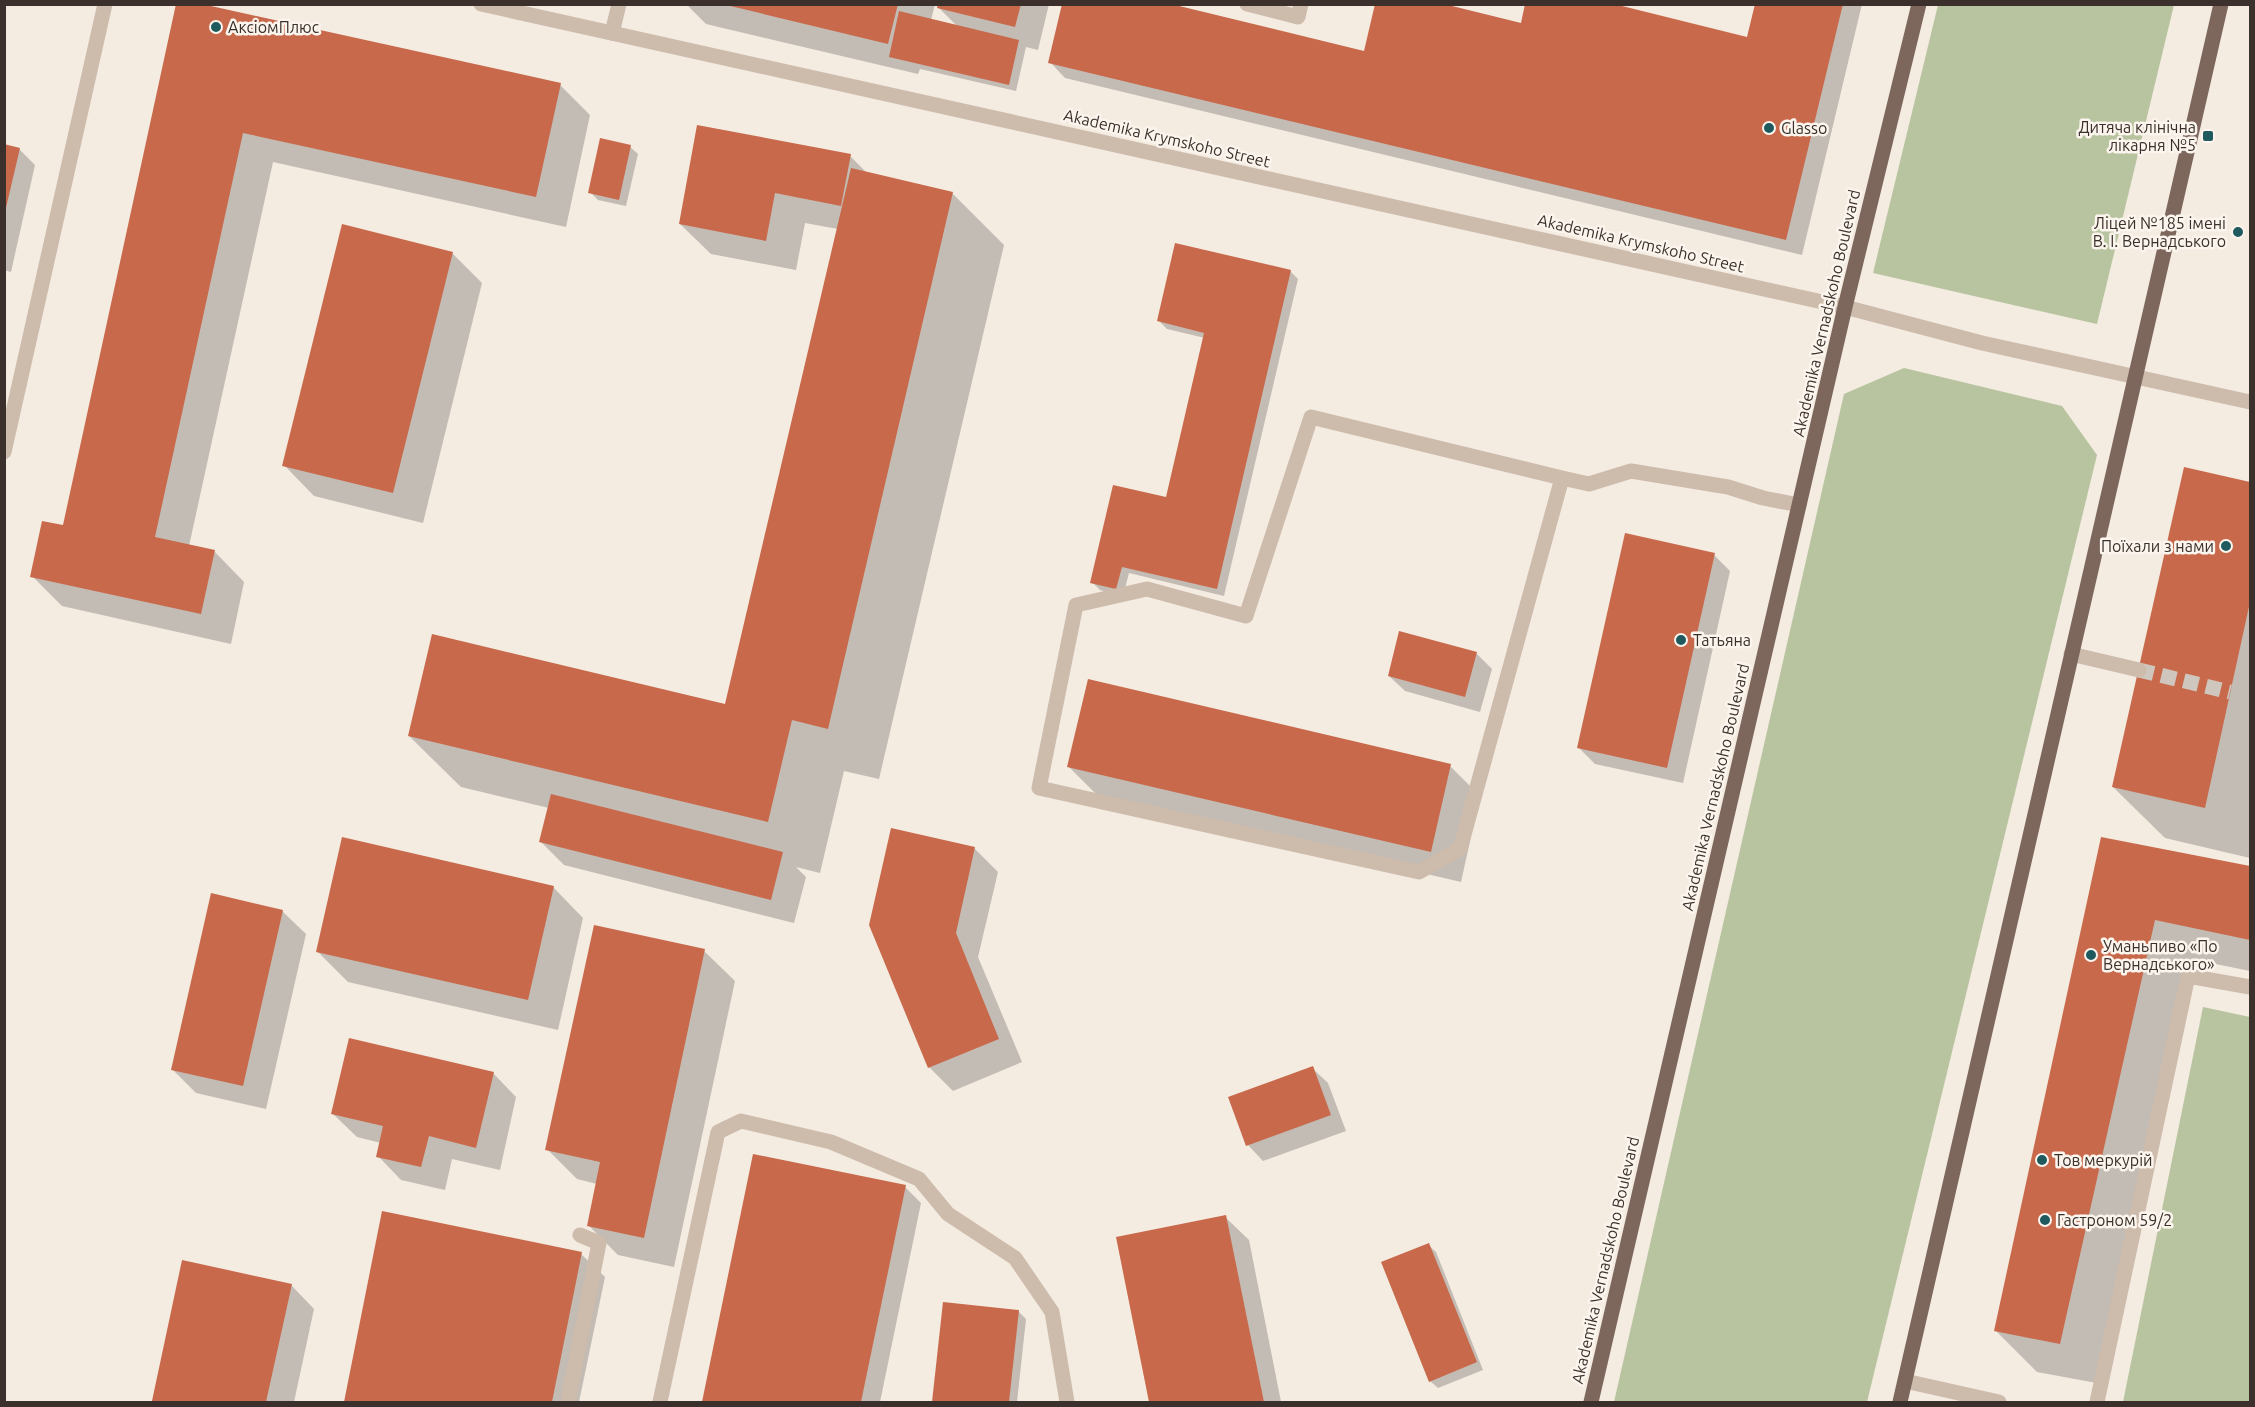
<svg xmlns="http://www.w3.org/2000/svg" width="2255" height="1407" font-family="Ubuntu,sans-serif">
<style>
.green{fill:#b8c4a0}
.shadow{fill:#0003}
.building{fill:#c8694b}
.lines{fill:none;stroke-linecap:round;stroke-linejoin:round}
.minor-tunnel{stroke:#cfc6bd;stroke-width:15;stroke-dasharray:15 8;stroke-linecap:butt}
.minor{stroke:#cdbbac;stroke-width:15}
.major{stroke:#7d675c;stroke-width:15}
.poi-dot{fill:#1f5a5e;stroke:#fbf5ee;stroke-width:2}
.labels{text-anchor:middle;stroke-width:5;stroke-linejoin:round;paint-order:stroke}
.poi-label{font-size:16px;fill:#3b302b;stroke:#fbf5ee;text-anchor:start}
.street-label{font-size:16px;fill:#3b302b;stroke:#fbf5ee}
</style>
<rect width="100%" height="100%" fill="#f4ebe1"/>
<g class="green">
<path d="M 1938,5 L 2174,5 L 2097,324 L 1873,273 Z"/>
<path d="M 1904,368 L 2062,406 L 2097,455 L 1867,1402 L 1614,1402 L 1844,394 Z"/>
<path d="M 2203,1007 L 2250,1017 L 2250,1402 L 2123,1402 Z"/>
</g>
<g class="shadow">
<path d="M 178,4 L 560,85 L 590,115 L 566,227 L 273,162 L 189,546 L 214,551 L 244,582 L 231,644 L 62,606 L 32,576 L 65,527 Z"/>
<path d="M 686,4 L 935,4 L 931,20 L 958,27 L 939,8 L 940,4 L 1049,4 L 1038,50 L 1026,47 L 1016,91 L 920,69 L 918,74 L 706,24 Z"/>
<path d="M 1756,4 L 1862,4 L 1802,255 L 1065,78 L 1050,62 L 1365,53 L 1522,25 L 1748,38 Z"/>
<path d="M 4,146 L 19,149 L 35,165 L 11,272 L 4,270 Z"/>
<path d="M 630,147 L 638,154 L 626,206 L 598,200 L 590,192 Z"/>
<path d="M 850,156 L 868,174 L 953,194 L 1004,245 L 879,779 L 844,771 L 820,873 L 796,867 L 806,877 L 794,923 L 564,865 L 541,842 L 549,808 L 461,787 L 409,736 L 726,706 L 838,229 L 805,223 L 796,270 L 711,254 L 680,224 Z"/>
<path d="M 452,253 L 482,283 L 423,523 L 314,496 L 284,465 Z"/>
<path d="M 1290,271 L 1298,279 L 1224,596 L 1129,573 L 1123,596 L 1100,590 L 1092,582 L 1167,499 L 1205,338 L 1167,329 L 1159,321 Z"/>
<path d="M 2185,468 L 2250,483 L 2250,858 L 2165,838 L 2113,787 Z"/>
<path d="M 1714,555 L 1730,571 L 1683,783 L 1595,764 L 1579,748 Z"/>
<path d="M 1476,653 L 1492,669 L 1480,712 L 1405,691 L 1389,676 Z"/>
<path d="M 1450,766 L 1480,796 L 1461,882 L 1099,797 L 1069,767 Z"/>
<path d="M 2102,839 L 2250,867 L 2250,971 L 2196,960 L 2102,1384 L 2037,1372 L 1996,1331 Z"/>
<path d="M 974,848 L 998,872 L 978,957 L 1022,1062 L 953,1091 L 929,1067 L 870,925 Z"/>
<path d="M 553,887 L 583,918 L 558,1030 L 348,982 L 318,952 Z"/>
<path d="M 282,911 L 306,934 L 266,1109 L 196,1093 L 172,1069 Z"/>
<path d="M 704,951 L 735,981 L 674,1267 L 618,1255 L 588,1225 L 597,1184 L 577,1179 L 547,1149 Z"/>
<path d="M 1312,1068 L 1328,1083 L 1346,1131 L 1263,1161 L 1248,1145 Z"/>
<path d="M 493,1073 L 516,1097 L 500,1170 L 452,1159 L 445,1190 L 401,1180 L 378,1156 L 381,1143 L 357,1137 L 333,1114 Z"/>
<path d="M 754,1156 L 905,1187 L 921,1203 L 880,1402 L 704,1402 Z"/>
<path d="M 383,1213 L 581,1254 L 605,1277 L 579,1402 L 345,1402 Z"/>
<path d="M 1225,1217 L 1249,1240 L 1281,1402 L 1151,1402 L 1117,1238 Z"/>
<path d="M 1428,1245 L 1436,1252 L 1483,1370 L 1438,1388 L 1430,1381 Z"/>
<path d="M 291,1285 L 314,1309 L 294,1402 L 155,1402 L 153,1400 Z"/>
<path d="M 944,1303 L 1018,1311 L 1026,1319 L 1017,1402 L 934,1402 Z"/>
</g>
<g class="building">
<path d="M 176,4 L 202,4 L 561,83 L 536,197 L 243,133 L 155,537 L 215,550 L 201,614 L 30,577 L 42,521 L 63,525 Z"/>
<path d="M 722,4 L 898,4 L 888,44 Z"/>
<path d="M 938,4 L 1021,4 L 1015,27 L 937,8 Z"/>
<path d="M 1062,4 L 1171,4 L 1364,51 L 1375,4 L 1444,4 L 1521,23 L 1525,4 L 1614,4 L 1747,37 L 1755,4 L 1843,4 L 1786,240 L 1048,63 Z"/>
<path d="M 899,11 L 1019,40 L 1009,85 L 889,57 Z"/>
<path d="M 697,125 L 851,154 L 841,206 L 775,193 L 766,241 L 679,224 Z"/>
<path d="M 600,138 L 631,145 L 619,200 L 588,193 Z"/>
<path d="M 4,144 L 20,148 L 5,212 L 4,212 Z"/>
<path d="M 851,168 L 953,192 L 828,729 L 792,720 L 768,822 L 408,736 L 432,634 L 725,704 Z"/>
<path d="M 342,224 L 453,252 L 393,493 L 282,466 Z"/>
<path d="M 1175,243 L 1291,270 L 1217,589 L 1122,567 L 1116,589 L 1090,583 L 1113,485 L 1166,497 L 1204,333 L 1157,321 Z"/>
<path d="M 2184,467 L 2250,482 L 2250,602 L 2205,808 L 2112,787 Z"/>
<path d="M 1625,533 L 1715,553 L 1667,768 L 1577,748 Z"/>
<path d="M 1399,631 L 1477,652 L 1465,697 L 1388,676 Z"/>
<path d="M 1088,679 L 1451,764 L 1431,852 L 1067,767 Z"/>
<path d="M 551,794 L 783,852 L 771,900 L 539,842 Z"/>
<path d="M 891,828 L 975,847 L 956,933 L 999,1039 L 928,1068 L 869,925 Z"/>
<path d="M 342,837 L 554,886 L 528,1000 L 316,952 Z"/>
<path d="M 2101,837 L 2250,866 L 2250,940 L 2155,920 L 2060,1344 L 1994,1331 Z"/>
<path d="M 211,893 L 283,910 L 243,1086 L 171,1070 Z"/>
<path d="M 594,925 L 705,949 L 644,1238 L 587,1226 L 600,1162 L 545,1150 Z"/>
<path d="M 349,1038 L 494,1072 L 476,1148 L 429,1136 L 421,1167 L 376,1157 L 383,1126 L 331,1114 Z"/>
<path d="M 1313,1066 L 1331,1115 L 1246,1146 L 1228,1097 Z"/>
<path d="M 753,1154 L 906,1185 L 861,1402 L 702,1402 Z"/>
<path d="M 382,1211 L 582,1252 L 552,1402 L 344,1402 Z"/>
<path d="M 1226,1215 L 1264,1402 L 1149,1402 L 1116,1237 Z"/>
<path d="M 1429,1243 L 1477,1362 L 1429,1382 L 1381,1262 Z"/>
<path d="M 182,1260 L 292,1284 L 266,1402 L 152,1401 Z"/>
<path d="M 943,1302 L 1019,1310 L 1009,1402 L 932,1402 Z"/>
</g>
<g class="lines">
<path class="minor-tunnel" d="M 2139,670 L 2230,692"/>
<g class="minor">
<path d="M 481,4 L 1845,307 L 1982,343 L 2250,402"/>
<path d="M 1247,4 L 1298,17 L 1301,4"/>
<path d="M 612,33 L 619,4"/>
<path d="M 4,452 L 105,4"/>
<path d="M 1562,478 L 1460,849 L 1419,872 L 1039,788 L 1076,605 L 1147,589 L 1246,616 L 1311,417 L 1562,478 L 1589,484 L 1631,471 L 1728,487 L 1763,498 L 1799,505"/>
<path d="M 2071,654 L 2139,670"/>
<path d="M 1905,1381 L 1999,1402"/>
<path d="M 568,1402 L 599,1243 L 580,1235"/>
<path d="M 660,1402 L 718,1132 L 741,1121 L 831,1142 L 919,1179 L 948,1214 L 1015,1258 L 1052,1312 L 1067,1402"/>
<path d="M 2097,1402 L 2188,976 L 2250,987"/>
</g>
<g class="major">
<path d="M 1591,1402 L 1845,307 L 1919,4"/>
<path d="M 1900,1402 L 2221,4"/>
</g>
</g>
<g class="poi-dot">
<circle cx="216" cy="27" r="6"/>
<circle cx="1769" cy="128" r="6"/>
<rect x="2202" y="130" width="12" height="12" rx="3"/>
<circle cx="2238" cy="232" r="6"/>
<circle cx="2226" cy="546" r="6"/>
<circle cx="1681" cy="640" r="6"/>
<circle cx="2091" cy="955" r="6"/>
<circle cx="2042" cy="1160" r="6"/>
<circle cx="2045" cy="1220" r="6"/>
</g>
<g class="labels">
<g class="poi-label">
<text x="228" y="33">АксіомПлюс</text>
<text x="2196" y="133" text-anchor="end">Дитяча клінічна<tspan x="2196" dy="18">лікарня №5</tspan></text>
<text x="1781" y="134">Glasso</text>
<text x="2226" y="229" text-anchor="end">Ліцей №185 імені<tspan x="2226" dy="18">В. І. Вернадського</tspan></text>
<text x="2214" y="552" text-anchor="end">Поїхали з нами</text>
<text x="1693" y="646">Татьяна</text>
<text x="2103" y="952">Уманьпиво «По<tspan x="2103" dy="18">Вернадського»</tspan></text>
<text x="2054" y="1166">Тов меркурій</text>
<text x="2057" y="1226">Гастроном 59/2</text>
</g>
<g class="street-label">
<text transform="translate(1167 138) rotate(13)" y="6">Akademika Krymskoho Street</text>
<text transform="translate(1641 243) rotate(13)" y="6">Akademika Krymskoho Street</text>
<text transform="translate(1826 313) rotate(-77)" y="6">Akademika Vernadskoho Boulevard</text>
<text transform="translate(1715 787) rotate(-77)" y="6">Akademika Vernadskoho Boulevard</text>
<text transform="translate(1605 1260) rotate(-77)" y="6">Akademika Vernadskoho Boulevard</text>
</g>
</g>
<rect width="2255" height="1407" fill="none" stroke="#3b302b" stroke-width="12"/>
</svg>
